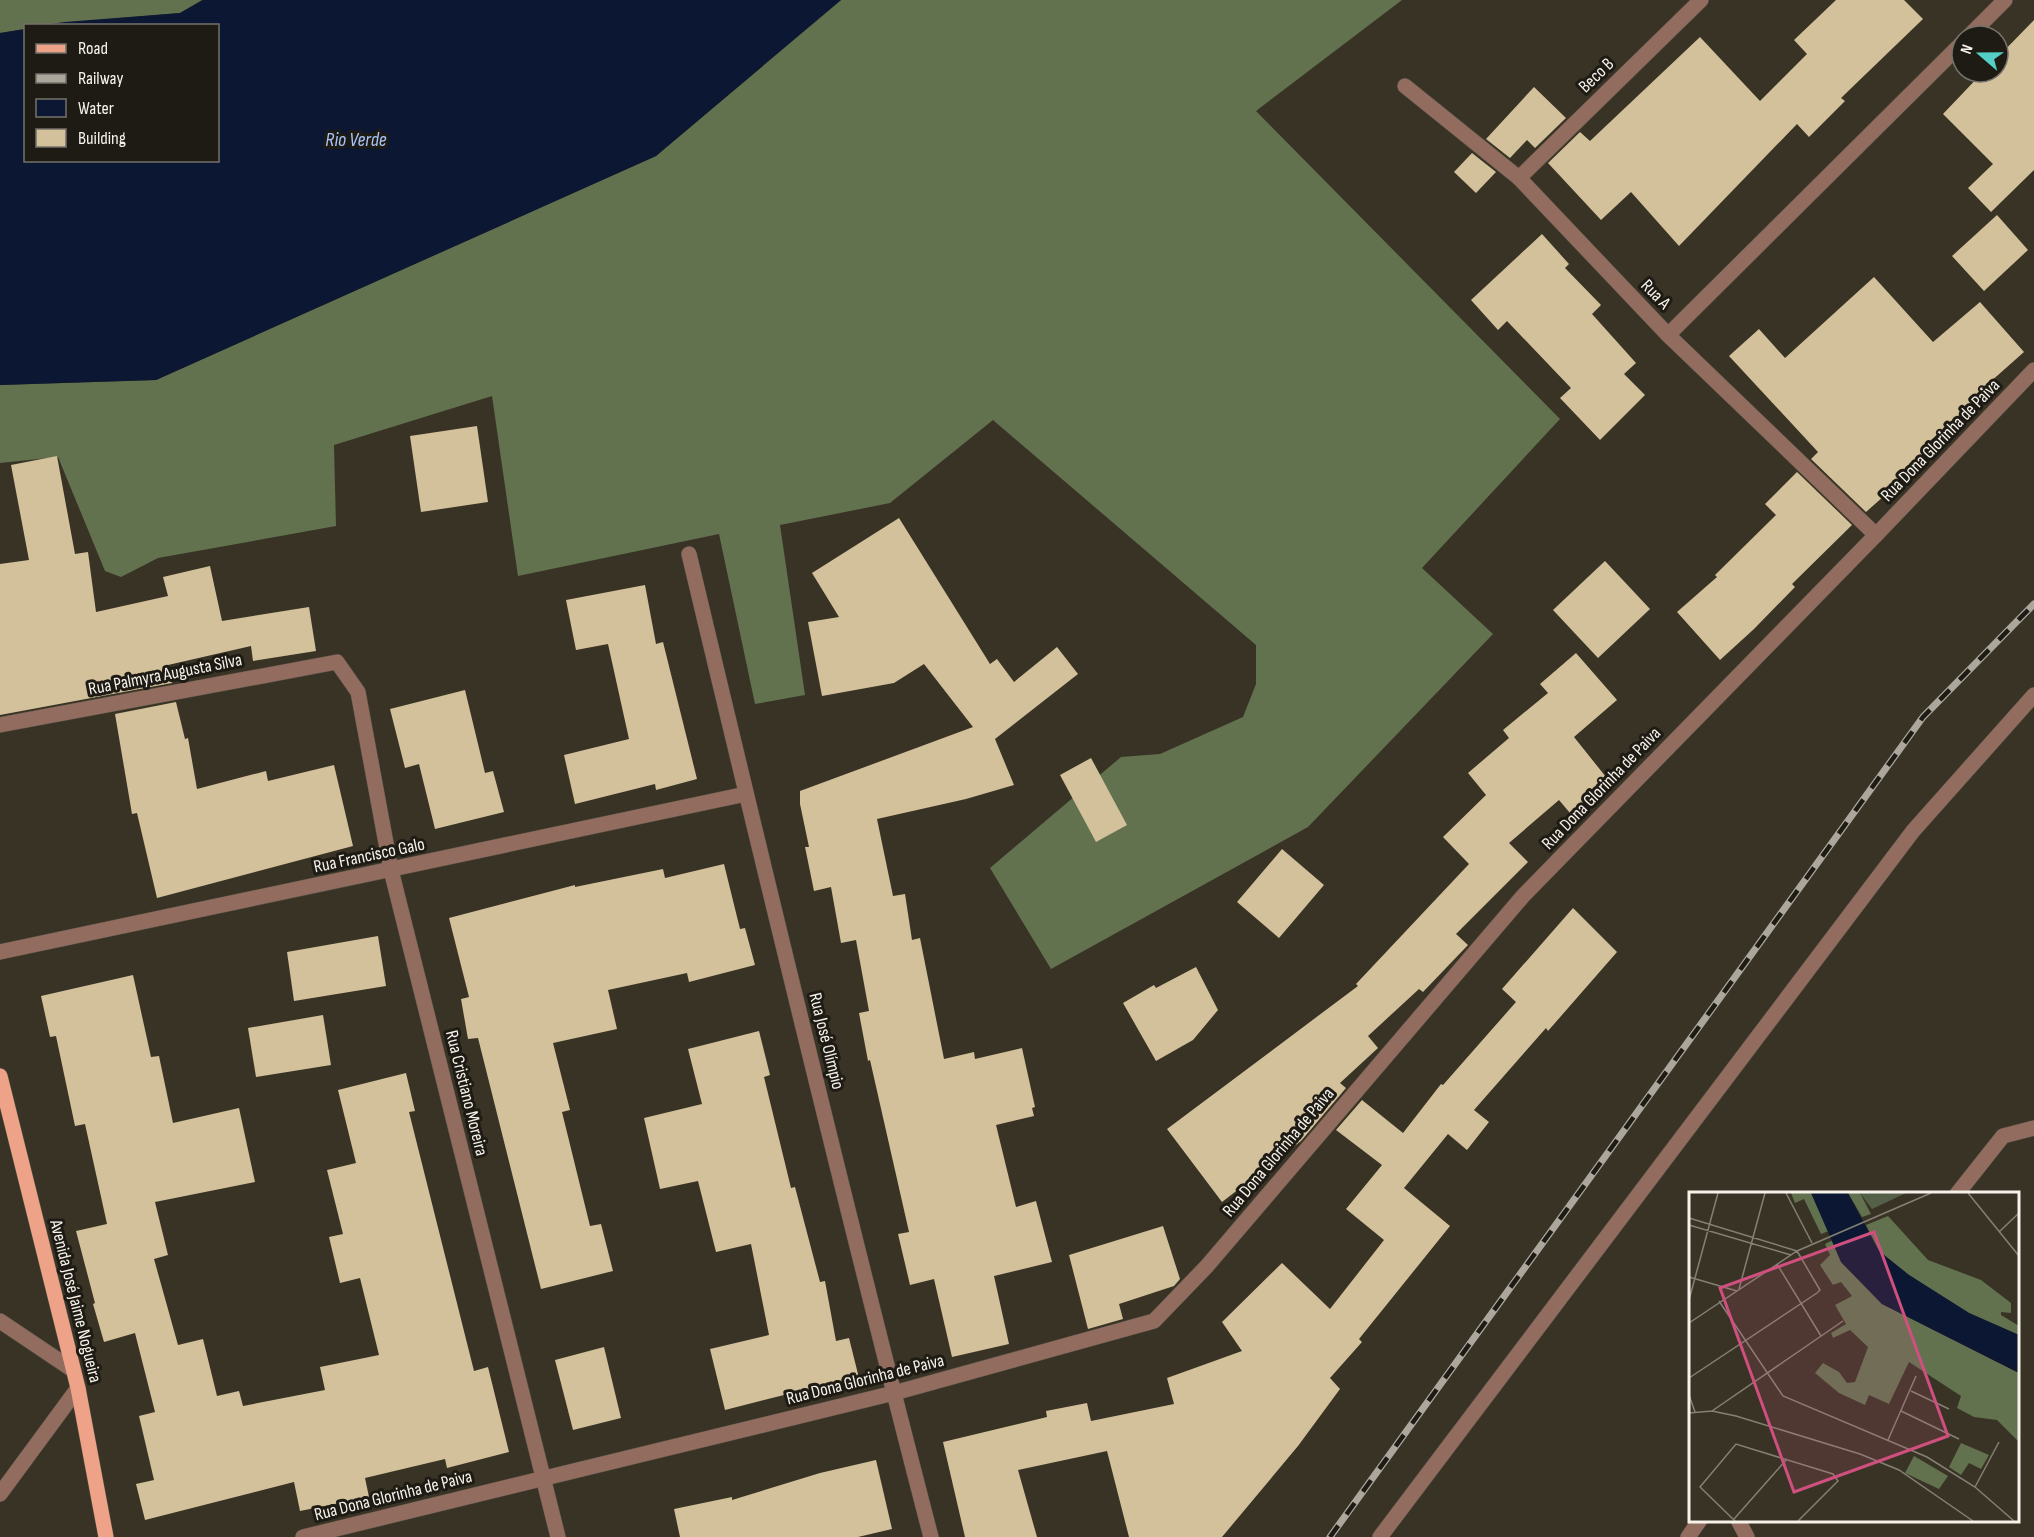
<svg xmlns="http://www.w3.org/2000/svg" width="2034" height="1537" font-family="'Sofia Sans Condensed',sans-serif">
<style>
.forest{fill:#62724f}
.water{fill:#0c1833}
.building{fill:#d3c19b}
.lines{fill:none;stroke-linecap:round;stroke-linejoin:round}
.minor-casing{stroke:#575245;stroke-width:16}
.major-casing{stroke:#575245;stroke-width:16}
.minor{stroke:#916c5f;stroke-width:15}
.major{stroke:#eea389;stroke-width:15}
.rail-casing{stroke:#aca79d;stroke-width:7}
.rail{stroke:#1e1b15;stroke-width:4.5;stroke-dasharray:14;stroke-linecap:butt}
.labels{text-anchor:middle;stroke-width:6;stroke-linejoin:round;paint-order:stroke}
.street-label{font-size:18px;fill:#f7f3eb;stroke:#1e1b15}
.water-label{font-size:20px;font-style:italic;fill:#a8c5fc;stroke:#1e1b15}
.inset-road{fill:none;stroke:#858074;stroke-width:1.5}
.view{fill:#cf4f7f;fill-opacity:0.15;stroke:#cf4f7f;stroke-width:3}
.inset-edge{fill:none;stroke:#f7f3eb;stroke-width:3}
</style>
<rect width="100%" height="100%" fill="#393325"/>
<g class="forest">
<path d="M 0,0 L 202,0 L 180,13 L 26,26 L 25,29 L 0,33 Z"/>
<path d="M 841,0 L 1402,0 L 1256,111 L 1560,419 L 1422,568 L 1493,634 L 1308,827 L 1051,969 L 990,868 L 1121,757 L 1160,754 L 1243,717 L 1256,684 L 1256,645 L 993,420 L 890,503 L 780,525 L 805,695 L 755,704 L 719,534 L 518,576 L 492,396 L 334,445 L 336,526 L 158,558 L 121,577 L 105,571 L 58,457 L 0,463 L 0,385 L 156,380 L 656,156 Z"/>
</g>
<path class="water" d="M 203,0 L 841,0 L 656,156 L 156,380 L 0,385 L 0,33 L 25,29 L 26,160 L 218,160 L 218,26 L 43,25 L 65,22 L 180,13 Z"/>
<g class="building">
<path d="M 1836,0 L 1904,0 L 1923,19 L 1841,98 L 1845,101 L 1809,137 L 1797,124 L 1679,246 L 1631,192 L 1601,220 L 1548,163 L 1580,132 L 1590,141 L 1700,37 L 1760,101 L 1807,54 L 1794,40 Z"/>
<path d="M 2034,20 L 2034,170 L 1991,212 L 1968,188 L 1993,164 L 1943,114 L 1983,72 L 1998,72 L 1998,57 Z"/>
<path d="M 1534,87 L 1566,118 L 1535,148 L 1527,140 L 1510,158 L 1486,139 Z"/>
<path d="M 1472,153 L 1496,172 L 1476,193 L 1454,172 Z"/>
<path d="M 1997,215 L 2028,250 L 1984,291 L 1952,256 Z"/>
<path d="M 1542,234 L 1569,264 L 1565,268 L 1601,305 L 1592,314 L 1636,363 L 1624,374 L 1645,395 L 1600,440 L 1560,398 L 1571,388 L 1507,321 L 1498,330 L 1471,300 Z"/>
<path d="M 1874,277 L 1933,342 L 1980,302 L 2024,352 L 1971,399 L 1974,402 L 1922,448 L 1929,456 L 1866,512 L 1811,459 L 1818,452 L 1729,356 L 1759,329 L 1785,358 Z"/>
<path d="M 477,426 L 488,502 L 421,512 L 410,436 Z"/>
<path d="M 57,456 L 75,554 L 88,552 L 96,612 L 168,596 L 163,577 L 210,566 L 222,621 L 309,607 L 316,651 L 253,661 L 251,646 L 168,665 L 172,683 L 0,715 L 0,564 L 29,560 L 11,465 Z"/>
<path d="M 1797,472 L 1852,525 L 1792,584 L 1795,587 L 1754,629 L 1720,660 L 1677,612 L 1717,577 L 1715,575 L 1776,515 L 1765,504 Z"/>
<path d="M 899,518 L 990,664 L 997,659 L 1014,682 L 1057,647 L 1078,674 L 995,739 L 1014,785 L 966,799 L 877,819 L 893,896 L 905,894 L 912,940 L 920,938 L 944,1059 L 974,1052 L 975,1059 L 1022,1048 L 1035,1107 L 1032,1108 L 1034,1116 L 996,1125 L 1016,1207 L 1036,1201 L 1052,1262 L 994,1276 L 1009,1344 L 952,1357 L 934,1279 L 910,1285 L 898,1234 L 909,1232 L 870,1060 L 868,1061 L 859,1013 L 869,1011 L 856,940 L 841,943 L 831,887 L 814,891 L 805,847 L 809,847 L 800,804 L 800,791 L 973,727 L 924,664 L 894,683 L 822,696 L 808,622 L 839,617 L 812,573 Z"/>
<path d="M 1605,561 L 1650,609 L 1598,658 L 1553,610 Z"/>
<path d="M 645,585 L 656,644 L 663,642 L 697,779 L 656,790 L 655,784 L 575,804 L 564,755 L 629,739 L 608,644 L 576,650 L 566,600 Z"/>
<path d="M 1576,653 L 1617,700 L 1574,737 L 1614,787 L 1575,819 L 1559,800 L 1509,843 L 1528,862 L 1456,934 L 1468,945 L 1423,992 L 1419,989 L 1368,1036 L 1378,1048 L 1340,1083 L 1346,1088 L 1301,1141 L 1222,1202 L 1167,1129 L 1358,986 L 1356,984 L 1469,864 L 1443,837 L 1486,795 L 1468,773 L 1509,738 L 1503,730 L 1548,693 L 1540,684 Z"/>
<path d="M 465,690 L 485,773 L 493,771 L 504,812 L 435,829 L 419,764 L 405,768 L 390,709 Z"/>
<path d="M 176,702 L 185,739 L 188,738 L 197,789 L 266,771 L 268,781 L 334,765 L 353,846 L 157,898 L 137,813 L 132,814 L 115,714 Z"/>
<path d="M 1091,758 L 1127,825 L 1096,842 L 1060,775 Z"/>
<path d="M 1282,849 L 1324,885 L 1279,938 L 1237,902 Z"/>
<path d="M 724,864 L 740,929 L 745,928 L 755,965 L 689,982 L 687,973 L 608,990 L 617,1029 L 553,1043 L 570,1110 L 562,1112 L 590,1226 L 601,1224 L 613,1271 L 541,1289 L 478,1038 L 468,1039 L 461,999 L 469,997 L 449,918 L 575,885 L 575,887 L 663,869 L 665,878 Z"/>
<path d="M 1573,908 L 1617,952 L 1548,1031 L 1546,1028 L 1474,1110 L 1489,1122 L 1467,1150 L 1448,1134 L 1404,1188 L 1450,1226 L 1359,1339 L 1362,1342 L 1330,1378 L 1340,1389 L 1298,1446 L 1222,1537 L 1129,1537 L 1107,1451 L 1018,1470 L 1037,1537 L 965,1537 L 943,1442 L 1047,1417 L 1046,1411 L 1087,1403 L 1091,1421 L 1174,1404 L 1167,1378 L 1242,1351 L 1222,1322 L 1282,1263 L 1330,1309 L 1384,1240 L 1346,1209 L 1382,1165 L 1336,1130 L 1362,1100 L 1403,1133 L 1441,1084 L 1443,1085 L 1516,1002 L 1502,989 Z"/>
<path d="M 378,936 L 386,986 L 294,1001 L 287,952 Z"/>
<path d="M 1196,967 L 1218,1010 L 1193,1040 L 1156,1061 L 1123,1003 L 1154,985 L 1156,988 Z"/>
<path d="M 133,975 L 151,1057 L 159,1056 L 173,1123 L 239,1108 L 255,1182 L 155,1202 L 168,1255 L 154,1259 L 178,1345 L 203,1339 L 217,1396 L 239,1391 L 243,1406 L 325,1390 L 320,1367 L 379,1355 L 360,1278 L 340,1283 L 329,1237 L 343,1234 L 327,1170 L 356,1163 L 338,1090 L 406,1073 L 415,1111 L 409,1112 L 474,1371 L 488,1367 L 509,1452 L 447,1468 L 445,1459 L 365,1478 L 369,1497 L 300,1511 L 294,1482 L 145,1520 L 136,1484 L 154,1480 L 139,1416 L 155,1412 L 135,1333 L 104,1342 L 93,1304 L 95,1303 L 76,1231 L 107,1224 L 85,1124 L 75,1126 L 56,1036 L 50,1037 L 41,996 Z"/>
<path d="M 323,1015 L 331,1065 L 256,1077 L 248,1028 Z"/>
<path d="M 759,1031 L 770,1075 L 764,1077 L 791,1188 L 795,1187 L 820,1282 L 825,1281 L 836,1341 L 849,1338 L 860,1382 L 790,1401 L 788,1394 L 725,1410 L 710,1349 L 769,1335 L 751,1244 L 716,1252 L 698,1181 L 660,1189 L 644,1118 L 702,1104 L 688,1049 Z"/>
<path d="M 1163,1226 L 1180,1279 L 1174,1286 L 1119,1304 L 1123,1319 L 1088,1329 L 1069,1255 Z"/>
<path d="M 604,1347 L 621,1418 L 573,1430 L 555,1360 Z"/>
<path d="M 876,1460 L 892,1529 L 858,1537 L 680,1537 L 674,1509 L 732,1497 L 732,1500 L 820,1473 Z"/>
</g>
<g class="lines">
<defs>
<g id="minor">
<path d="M 1969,36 L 2005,0"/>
<path d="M 1405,86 L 1519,178 L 1668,335 L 1876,535"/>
<path d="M 1519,178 L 1701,0"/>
<path d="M 1668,335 L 1962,43"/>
<path d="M 689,554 C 767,882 846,1210 931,1537"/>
<path d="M 0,725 L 337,662 L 358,692 L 391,870 L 558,1537"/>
<path d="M 0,952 L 746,794"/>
<path d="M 1957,1194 L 2003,1136 L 2034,1128"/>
<path d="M 0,1321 L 73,1370"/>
<path d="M 0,1494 L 78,1388"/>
<path d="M 1738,1520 L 1747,1537"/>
<path d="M 303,1537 L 894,1393 L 1154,1321 L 1207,1266 L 1523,896 L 1876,535 L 2034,370"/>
<path d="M 1380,1537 L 1913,831 L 2034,695"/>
<path d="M 1688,1537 L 1700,1520"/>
</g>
<path id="major" d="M 0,1076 L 78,1388 L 106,1537"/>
</defs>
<use href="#minor" class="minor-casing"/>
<use href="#major" class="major-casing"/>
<use href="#minor" class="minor"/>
<use href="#major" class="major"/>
<defs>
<path id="rail" d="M 1330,1537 L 1923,717 L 2034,604"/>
</defs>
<use href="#rail" class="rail-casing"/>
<use href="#rail" class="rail"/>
</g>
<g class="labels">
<g class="street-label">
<text transform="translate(1596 75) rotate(-44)" y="6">Beco B</text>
<text transform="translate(1656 294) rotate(46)" y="6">Rua A</text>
<text transform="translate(1940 440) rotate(-46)" y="6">Rua Dona Glorinha de Paiva</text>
<text transform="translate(165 674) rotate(-11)" y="6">Rua Palmyra Augusta Silva</text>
<text transform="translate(1601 788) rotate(-46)" y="6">Rua Dona Glorinha de Paiva</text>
<text transform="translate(369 855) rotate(-12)" y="6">Rua Francisco Galo</text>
<text transform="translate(827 1041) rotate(76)" y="6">Rua José Olímpio</text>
<text transform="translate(467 1093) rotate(76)" y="6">Rua Cristiano Moreira</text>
<text transform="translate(1278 1152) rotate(-50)" y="6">Rua Dona Glorinha de Paiva</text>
<text transform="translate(76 1301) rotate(76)" y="6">Avenida José Jaime Nogueira</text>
<text transform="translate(865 1379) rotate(-14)" y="6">Rua Dona Glorinha de Paiva</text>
<text transform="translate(393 1495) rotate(-14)" y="6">Rua Dona Glorinha de Paiva</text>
</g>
<g class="water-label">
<text x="356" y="146">Rio Verde</text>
</g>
</g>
<g transform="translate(1689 1192)">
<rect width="330" height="330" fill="#393325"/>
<path d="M 171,1 L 217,1 L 183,17 Z" fill="#556049"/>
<path d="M 102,1 L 122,1 L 140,39 L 132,42 L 115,7 L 106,11 ZM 159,1 L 171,1 L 182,22 L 173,25 ZM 199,24 L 239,68 L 292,88 L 322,111 L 322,121 L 312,120 L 312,123 L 330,134 L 330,143 L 280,121 L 220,83 L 190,59 L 177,33 ZM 144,48 L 152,70 L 193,112 L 330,181 L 330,250 L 308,228 L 285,225 L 268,216 L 272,204 L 220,170 L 200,212 L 180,203 L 176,213 L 150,201 L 126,181 L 134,171 L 150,180 L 158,191 L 166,190 L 179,155 L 161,138 L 144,146 L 142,141 L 157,132 L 146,113 L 163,104 L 152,90 L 144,93 L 131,73 L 141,63 L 136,52 ZM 272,251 L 300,263 L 292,277 L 280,271 L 272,283 L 260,275 ZM 225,264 L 259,284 L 250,297 L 216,281 Z" fill="#62724f"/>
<path d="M 122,1 L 159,1 L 190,59 L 220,83 L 280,121 L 330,143 L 330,181 L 193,112 L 152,70 Z" fill="#0c1833"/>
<path class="inset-road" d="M 97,1 L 123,51M 279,1 L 330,64M 0,26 L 108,59M 0,33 L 102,63M 310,40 L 330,21M 88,72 L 132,144M 0,85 L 48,99M 50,97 L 76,1M 0,108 L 29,1M 30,109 L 94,204 L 238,265 L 286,295 L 325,329M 0,131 L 108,59 L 242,1M 0,186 L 128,101 L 131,98 L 108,59M 222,199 L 260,217M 0,203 L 6,220M 23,219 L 154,129M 212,219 L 270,247M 0,221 L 23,219 L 47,224 L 171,262 L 210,278 L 284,329M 199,248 L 227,184M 286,295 L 310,250M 45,327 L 98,267M 46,329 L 11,295 L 47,252 L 144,282 L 149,289 L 109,329"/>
<path class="view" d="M 185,40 L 259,244 L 105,300 L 31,96 Z"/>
<rect width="330" height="330" class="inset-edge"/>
</g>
<rect x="24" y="24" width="195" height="138" fill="#1e1b15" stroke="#75716b" stroke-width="1.5"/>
<rect x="36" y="44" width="30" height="9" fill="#eea389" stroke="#75716b" stroke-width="1.5"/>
<text x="78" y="54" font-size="18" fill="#f7f3eb">Road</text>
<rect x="36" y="74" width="30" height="9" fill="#aca79d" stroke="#75716b" stroke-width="1.5"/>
<text x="78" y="84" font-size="18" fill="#f7f3eb">Railway</text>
<rect x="36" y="99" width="30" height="18" fill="#0c1833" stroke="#75716b" stroke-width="1.5"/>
<text x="78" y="114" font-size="18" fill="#f7f3eb">Water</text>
<rect x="36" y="129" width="30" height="18" fill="#d3c19b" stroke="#75716b" stroke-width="1.5"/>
<text x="78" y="144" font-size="18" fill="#f7f3eb">Building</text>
<g transform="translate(1980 54) rotate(290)"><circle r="28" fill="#1e1b15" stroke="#75716b" stroke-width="1.5"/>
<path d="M0-4.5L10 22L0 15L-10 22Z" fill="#55cec6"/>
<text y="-9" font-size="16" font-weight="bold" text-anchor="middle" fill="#f7f3eb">N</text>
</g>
</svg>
